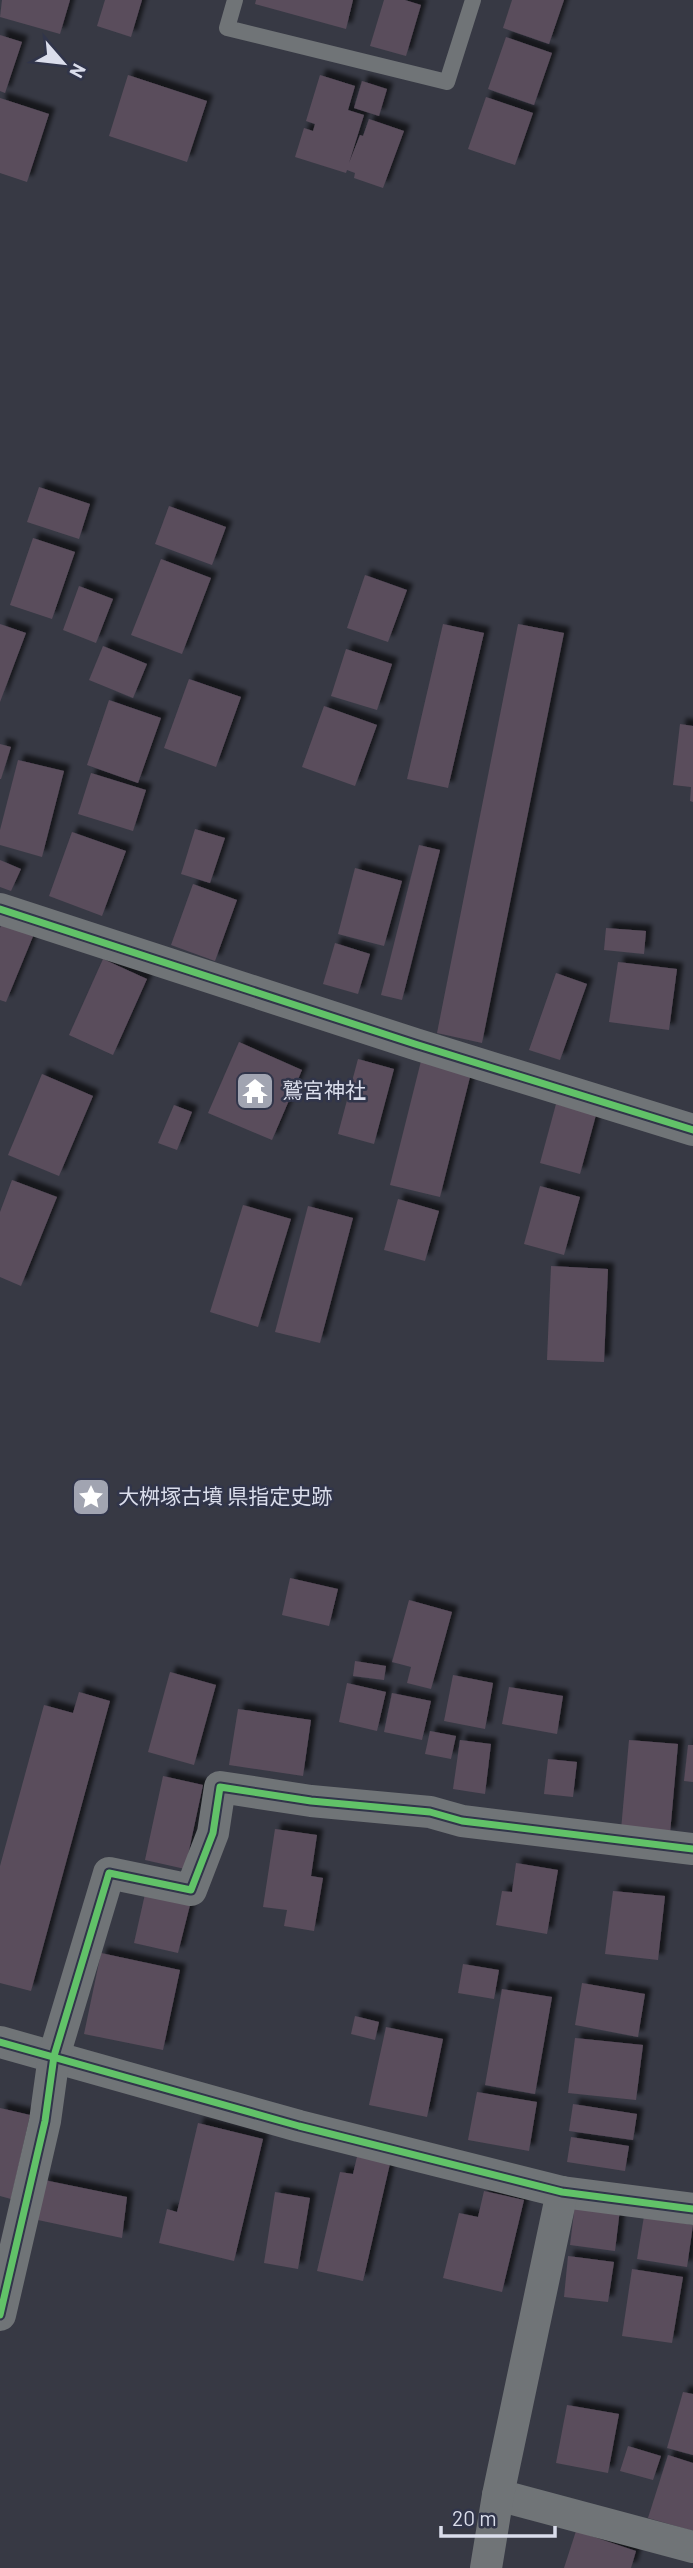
<svg xmlns="http://www.w3.org/2000/svg" width="693" height="2568" font-family="Barlow,'Noto Sans JP',sans-serif">
<style>
.building{fill:#5a4d5c;filter:url(#shadow)}
.lines{fill:none;stroke-linecap:round;stroke-linejoin:round}
.service{stroke:#707477;stroke-width:16}
.minor{stroke:#707477;stroke-width:32}
.cycleway-casing{stroke:#31354a;stroke-width:11}
.cycleway{stroke:#61c268;stroke-width:7}
.labels{text-anchor:middle;stroke-width:5;stroke-linejoin:round;paint-order:stroke}
.poi-label{font-size:21px;fill:#daddeb;stroke:#31354a;text-anchor:start}
</style>
<defs>
<filter id="shadow"><feDropShadow dx="6" dy="-6" stdDeviation="2" flood-color="#0009"/></filter>
</defs>
<rect width="100%" height="100%" fill="#373944"/>
<g class="building">
<path d="M 2,0 L 70,0 L 60,34 L 0,17 Z"/>
<path d="M 105,0 L 142,0 L 131,37 L 97,26 Z"/>
<path d="M 256,0 L 353,0 L 346,29 L 255,4 Z"/>
<path d="M 384,0 L 405,0 L 421,5 L 406,56 L 370,46 Z"/>
<path d="M 512,0 L 564,0 L 549,44 L 503,28 Z"/>
<path d="M 0,35 L 22,42 L 5,93 L 0,91 Z"/>
<path d="M 506,37 L 552,53 L 534,105 L 488,89 Z"/>
<path d="M 128,75 L 207,101 L 187,162 L 109,136 Z"/>
<path d="M 320,75 L 355,86 L 348,110 L 364,115 L 349,163 L 360,135 L 363,136 L 369,119 L 404,131 L 383,188 L 354,178 L 355,173 L 347,170 L 346,173 L 295,157 L 304,128 L 313,131 L 315,124 L 306,121 Z"/>
<path d="M 362,81 L 387,89 L 379,116 L 354,108 Z"/>
<path d="M 486,97 L 533,113 L 515,165 L 468,149 Z"/>
<path d="M 0,98 L 49,114 L 27,182 L 0,173 Z"/>
<path d="M 39,487 L 90,504 L 79,539 L 27,522 Z"/>
<path d="M 169,506 L 226,527 L 212,565 L 155,544 Z"/>
<path d="M 33,538 L 75,552 L 52,619 L 10,605 Z"/>
<path d="M 161,559 L 211,578 L 182,654 L 131,635 Z"/>
<path d="M 365,575 L 407,590 L 388,642 L 347,628 Z"/>
<path d="M 79,586 L 113,599 L 96,643 L 63,630 Z"/>
<path d="M 0,624 L 26,633 L 0,702 Z"/>
<path d="M 443,624 L 484,633 L 448,788 L 407,779 Z"/>
<path d="M 518,624 L 564,633 L 482,1043 L 437,1033 Z"/>
<path d="M 103,646 L 147,664 L 133,698 L 89,680 Z"/>
<path d="M 346,649 L 392,664 L 377,710 L 331,696 Z"/>
<path d="M 189,679 L 241,697 L 216,767 L 164,748 Z"/>
<path d="M 109,700 L 161,718 L 138,783 L 87,765 Z"/>
<path d="M 324,706 L 377,725 L 355,786 L 302,767 Z"/>
<path d="M 680,724 L 693,726 L 693,802 L 690,801 L 691,787 L 673,785 Z"/>
<path d="M 0,744 L 11,747 L 1,779 L 0,779 Z"/>
<path d="M 18,760 L 64,771 L 42,857 L 0,845 L 0,830 Z"/>
<path d="M 91,773 L 146,790 L 133,831 L 78,814 Z"/>
<path d="M 195,829 L 225,838 L 210,883 L 181,874 Z"/>
<path d="M 72,832 L 126,851 L 102,916 L 49,896 Z"/>
<path d="M 419,845 L 440,850 L 402,1000 L 381,995 Z"/>
<path d="M 0,860 L 21,869 L 11,891 L 0,887 Z"/>
<path d="M 355,868 L 402,881 L 384,946 L 338,934 Z"/>
<path d="M 193,884 L 237,900 L 215,961 L 171,945 Z"/>
<path d="M 3,921 L 34,934 L 6,1002 L 0,1000 L 0,928 Z"/>
<path d="M 606,928 L 646,931 L 644,954 L 604,950 Z"/>
<path d="M 335,943 L 370,954 L 358,994 L 323,984 Z"/>
<path d="M 103,959 L 147,979 L 113,1055 L 69,1035 Z"/>
<path d="M 618,962 L 677,969 L 669,1030 L 609,1022 Z"/>
<path d="M 556,973 L 587,984 L 560,1060 L 529,1050 Z"/>
<path d="M 239,1042 L 302,1070 L 272,1140 L 208,1113 Z"/>
<path d="M 422,1057 L 472,1069 L 440,1197 L 390,1185 Z"/>
<path d="M 358,1059 L 394,1069 L 374,1144 L 338,1134 Z"/>
<path d="M 42,1074 L 93,1096 L 59,1176 L 8,1155 Z"/>
<path d="M 556,1104 L 596,1115 L 580,1174 L 540,1163 Z"/>
<path d="M 174,1105 L 192,1112 L 177,1150 L 158,1143 Z"/>
<path d="M 12,1180 L 57,1197 L 21,1286 L 0,1277 L 0,1212 Z"/>
<path d="M 540,1186 L 580,1197 L 564,1255 L 524,1244 Z"/>
<path d="M 398,1199 L 439,1211 L 425,1261 L 384,1250 Z"/>
<path d="M 243,1205 L 291,1219 L 258,1327 L 210,1312 Z"/>
<path d="M 308,1206 L 353,1218 L 320,1343 L 275,1332 Z"/>
<path d="M 551,1266 L 608,1269 L 604,1362 L 547,1360 Z"/>
<path d="M 290,1578 L 338,1589 L 329,1626 L 282,1615 Z"/>
<path d="M 409,1600 L 452,1612 L 431,1689 L 407,1683 L 411,1667 L 392,1662 Z"/>
<path d="M 355,1661 L 386,1666 L 384,1680 L 353,1676 Z"/>
<path d="M 170,1672 L 216,1685 L 194,1765 L 148,1752 Z"/>
<path d="M 453,1675 L 493,1683 L 485,1729 L 444,1721 Z"/>
<path d="M 347,1683 L 386,1692 L 377,1731 L 339,1722 Z"/>
<path d="M 509,1687 L 563,1696 L 557,1734 L 502,1724 Z"/>
<path d="M 79,1692 L 110,1701 L 31,1991 L 0,1983 L 0,1866 L 44,1705 L 73,1713 Z"/>
<path d="M 392,1693 L 431,1701 L 422,1740 L 384,1732 Z"/>
<path d="M 238,1709 L 311,1720 L 303,1776 L 229,1765 Z"/>
<path d="M 430,1731 L 456,1736 L 451,1759 L 425,1754 Z"/>
<path d="M 460,1740 L 491,1744 L 485,1794 L 453,1789 Z"/>
<path d="M 629,1740 L 678,1744 L 670,1834 L 621,1830 Z"/>
<path d="M 688,1745 L 693,1745 L 693,1782 L 684,1781 Z"/>
<path d="M 548,1759 L 577,1762 L 573,1797 L 544,1794 Z"/>
<path d="M 163,1776 L 203,1785 L 185,1869 L 145,1860 Z"/>
<path d="M 275,1829 L 317,1835 L 311,1876 L 323,1878 L 314,1931 L 284,1926 L 287,1910 L 263,1907 Z"/>
<path d="M 516,1863 L 558,1870 L 547,1934 L 496,1925 L 502,1891 L 512,1892 Z"/>
<path d="M 613,1891 L 665,1896 L 658,1960 L 605,1954 Z"/>
<path d="M 145,1894 L 190,1905 L 178,1953 L 134,1943 Z"/>
<path d="M 101,1953 L 180,1970 L 163,2050 L 84,2034 Z"/>
<path d="M 463,1964 L 499,1970 L 494,1999 L 458,1993 Z"/>
<path d="M 582,1983 L 645,1994 L 638,2037 L 575,2025 Z"/>
<path d="M 502,1989 L 552,1997 L 535,2094 L 485,2085 Z"/>
<path d="M 355,2016 L 379,2022 L 375,2040 L 351,2034 Z"/>
<path d="M 386,2027 L 443,2039 L 427,2117 L 369,2105 Z"/>
<path d="M 575,2038 L 643,2045 L 636,2100 L 568,2093 Z"/>
<path d="M 477,2092 L 537,2102 L 529,2151 L 468,2140 Z"/>
<path d="M 573,2104 L 637,2114 L 633,2140 L 569,2131 Z"/>
<path d="M 0,2108 L 30,2115 L 11,2199 L 0,2196 Z"/>
<path d="M 198,2123 L 263,2139 L 234,2261 L 159,2243 L 167,2209 L 177,2212 Z"/>
<path d="M 571,2137 L 629,2146 L 625,2171 L 567,2162 Z"/>
<path d="M 359,2148 L 392,2155 L 363,2281 L 317,2271 L 340,2172 L 353,2174 Z"/>
<path d="M 44,2180 L 127,2197 L 122,2238 L 38,2220 Z"/>
<path d="M 484,2191 L 524,2200 L 502,2292 L 443,2278 L 459,2213 L 478,2217 Z"/>
<path d="M 275,2192 L 310,2198 L 298,2269 L 264,2263 Z"/>
<path d="M 575,2204 L 620,2209 L 615,2251 L 570,2245 Z"/>
<path d="M 644,2216 L 693,2225 L 687,2267 L 637,2259 Z"/>
<path d="M 568,2256 L 614,2262 L 608,2302 L 564,2297 Z"/>
<path d="M 632,2269 L 683,2277 L 672,2343 L 622,2336 Z"/>
<path d="M 683,2392 L 693,2394 L 693,2455 L 667,2448 Z"/>
<path d="M 567,2405 L 619,2414 L 608,2473 L 556,2463 Z"/>
<path d="M 628,2446 L 661,2456 L 653,2480 L 620,2471 Z"/>
<path d="M 668,2455 L 693,2463 L 693,2531 L 648,2518 Z"/>
<path d="M 576,2531 L 636,2551 L 631,2568 L 564,2568 Z"/>
</g>
<g class="lines">
<path class="service" d="M 235,0 L 227,28 L 447,82 L 473,0"/>
<g class="minor">
<path d="M 0,909 L 415,1044 L 693,1130"/>
<path d="M 0,2042 L 299,2126 L 562,2192 L 693,2209"/>
<path d="M 0,2315 L 45,2121 L 54,2056 L 109,1873 L 191,1890 L 213,1833 L 220,1787 L 311,1801 L 430,1812 L 462,1821 L 693,1849"/>
<path d="M 498,2495 L 693,2547"/>
<path d="M 486,2568 L 498,2495 L 562,2192"/>
</g>
<defs>
<g id="cycleway">
<path d="M 0,909 L 415,1044 L 693,1130"/>
<path d="M 0,2042 L 299,2126 L 562,2192 L 693,2209"/>
<path d="M 0,2315 L 45,2121 L 54,2056 L 109,1873 L 191,1890 L 213,1833 L 220,1787 L 311,1801 L 430,1812 L 462,1821 L 693,1849"/>
</g>
</defs>
<use href="#cycleway" class="cycleway-casing"/>
<use href="#cycleway" class="cycleway"/>
</g>
<defs>
<symbol id="temple-square" viewBox="-11 -11 22 22"><rect x="-9" y="-9" width="18" height="18" rx="4" fill="#a1a4b1" stroke="#31354a"/><path d="M0-6L5-2H3V0L6.5 2.5H4V6H1.5V3h-3V6H-4V2.5H-6.5L-3 0V-2H-5Z" fill="#fff"/></symbol>
<symbol id="sight-square" viewBox="-11 -11 22 22"><rect x="-9" y="-9" width="18" height="18" rx="4" fill="#a1a4b1" stroke="#31354a"/><path d="M0-6L1.8-2.2L6-1.7L2.9 1.2L3.7 5.4L0 3.3L-3.7 5.4L-2.9 1.2L-6-1.7L-1.8-2.2Z" fill="#fff"/></symbol>
</defs>
<g fill-rule="evenodd">
<use href="#temple-square" x="233" y="1069" width="44" height="44"/>
<use href="#sight-square" x="69" y="1475" width="44" height="44"/>
</g>
<g class="labels">
<g class="poi-label">
<text x="282" y="1098">鷲宮神社</text>
<text x="118" y="1504">大桝塚古墳 県指定史跡</text>
</g>
</g>
<g transform="translate(63 63) rotate(118)" stroke="#31354a" stroke-width="5" paint-order="stroke">
<path d="M0-5L12 26L0 18L-12 26Z" fill="#daddeb"/>
<text y="-10" font-size="19" font-weight="bold" text-anchor="middle" fill="#daddeb">N</text>
</g>
<path d="M441 2526v10h114v-10" fill="none" stroke="#daddeb" stroke-width="3.5"/>
<text x="452" y="2526" font-size="21" fill="#daddeb" stroke="#31354a" stroke-width="5" paint-order="stroke">20 m</text>
</svg>
